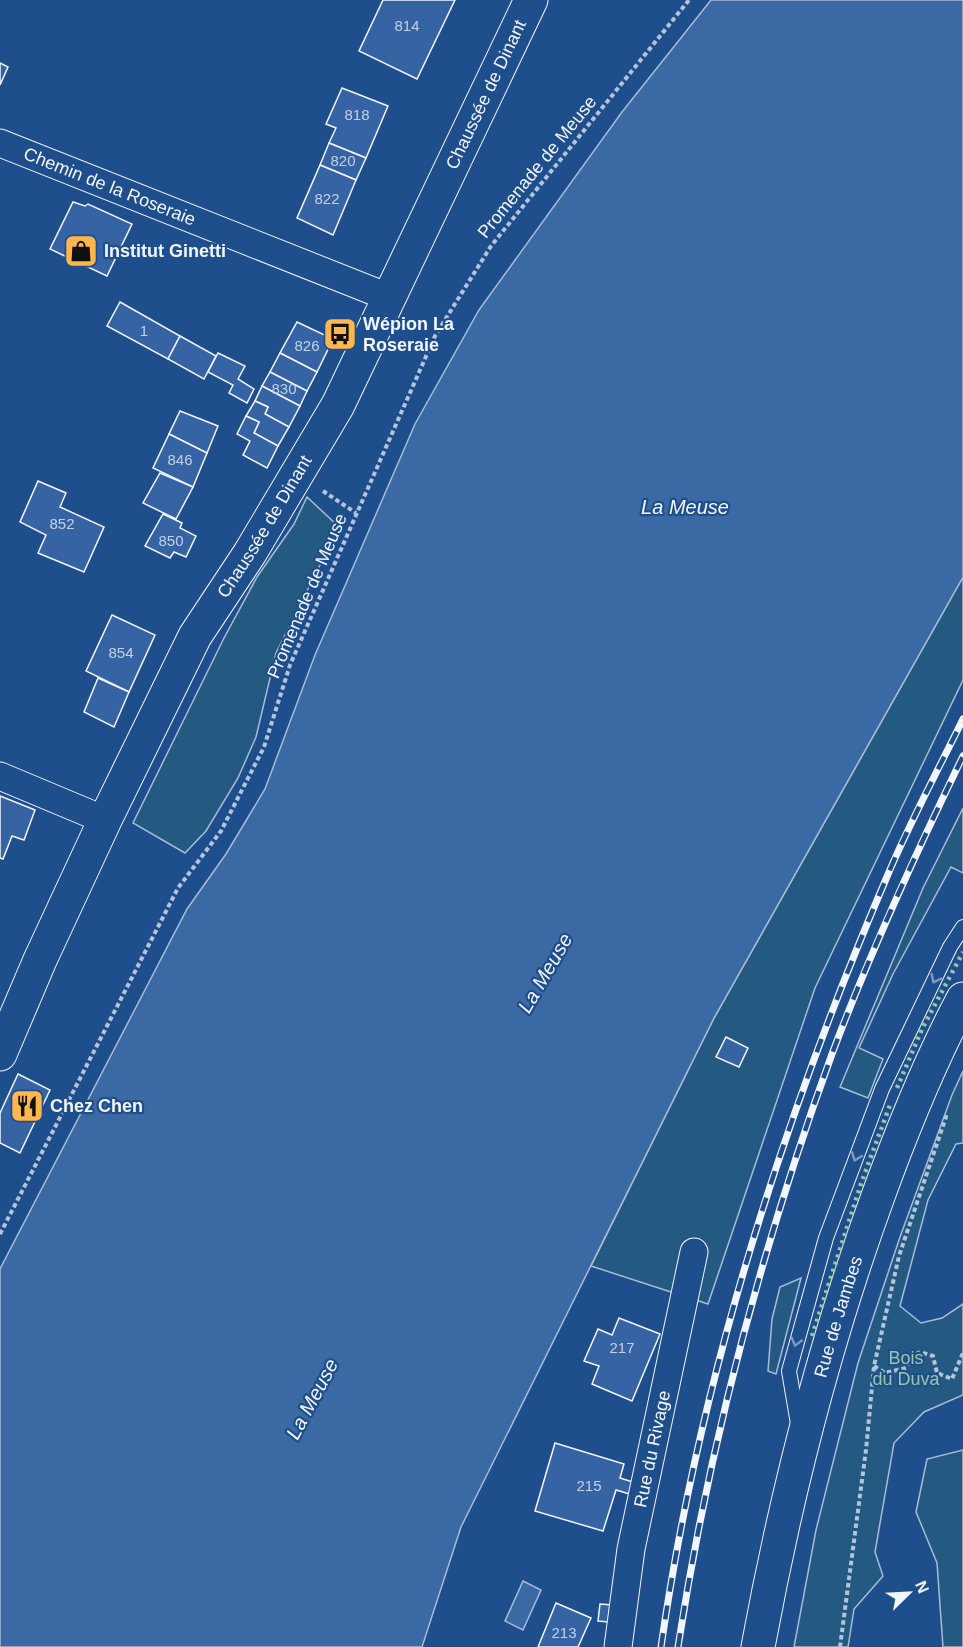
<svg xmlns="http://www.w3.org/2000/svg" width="963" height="1647" font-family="Arial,sans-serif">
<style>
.green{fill:#245a82;stroke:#a8bbd7;stroke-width:1.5}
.water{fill:#3b69a3;stroke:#a8bbd7;stroke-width:1.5}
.building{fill:#3563a3;stroke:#f2f6ff;stroke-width:1.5}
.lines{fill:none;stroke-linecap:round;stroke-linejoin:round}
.lane-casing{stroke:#f2f6ff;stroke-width:16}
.street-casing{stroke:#f2f6ff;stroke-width:29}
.secondary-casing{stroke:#f2f6ff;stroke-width:35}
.primary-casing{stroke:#f2f6ff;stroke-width:35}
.path{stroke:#b3c4dc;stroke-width:4;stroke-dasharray:4.5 3;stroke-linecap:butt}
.lane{stroke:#1f4e8c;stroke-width:14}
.street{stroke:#1f4e8c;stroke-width:27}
.secondary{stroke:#1f4e8c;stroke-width:33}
.primary{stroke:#1f4e8c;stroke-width:33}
.rail-casing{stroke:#f2f6ff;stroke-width:7}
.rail{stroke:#1f4e8c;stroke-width:4.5;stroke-dasharray:14;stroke-linecap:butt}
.hedge{stroke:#97c8a6;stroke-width:4.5;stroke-dasharray:3 4.5;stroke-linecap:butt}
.oneway{stroke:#7e9ac0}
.labels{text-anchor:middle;stroke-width:4.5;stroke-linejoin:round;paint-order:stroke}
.number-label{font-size:15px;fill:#c3d1e8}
.street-label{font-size:18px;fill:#f2f6ff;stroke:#1f4e8c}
.poi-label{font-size:18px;font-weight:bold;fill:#f2f6ff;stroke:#1f4e8c;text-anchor:start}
.park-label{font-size:18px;fill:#97c8a6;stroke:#1f4e8c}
.water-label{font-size:20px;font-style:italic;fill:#f2f6ff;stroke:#1f4e8c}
</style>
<rect width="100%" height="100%" fill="#1f4e8c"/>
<g class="green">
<path d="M 307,497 L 339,527 L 276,653 L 256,737 L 238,778 L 206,831 L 185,853 L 133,823 L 224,638 L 257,577 L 294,524 Z"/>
<path d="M 963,577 L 963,680 L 815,988 L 708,1304 L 591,1266 L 714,1018 Z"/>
<path d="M 963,808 L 963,873 L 951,867 L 893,974 L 859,1048 L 883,1059 L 868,1098 L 840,1087 L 923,888 Z"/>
<path d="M 963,1071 L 963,1143 L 956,1144 L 928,1200 L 900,1306 L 921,1323 L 942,1318 L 963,1304 L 963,1395 L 924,1412 L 894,1443 L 875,1552 L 883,1576 L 854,1609 L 848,1647 L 794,1647 L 816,1530 L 858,1363 L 900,1237 L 952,1095 Z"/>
<path d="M 801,1278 L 776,1374 L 768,1371 L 772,1319 L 780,1287 Z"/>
<path d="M 963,1450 L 963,1647 L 943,1647 L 937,1563 L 916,1512 L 927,1459 Z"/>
</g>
<g class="water">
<path d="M 711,0 L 963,0 L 963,577 L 714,1018 L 461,1527 L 422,1647 L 0,1647 L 0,1269 L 187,909 L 226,854 L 265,789 L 315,655 L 415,424 L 479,310 L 622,112 Z"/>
<path d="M 523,1581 L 541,1590 L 523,1630 L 505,1621 Z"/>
</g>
<g class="building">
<path d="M 383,0 L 455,0 L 417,79 L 359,51 Z"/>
<path d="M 0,63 L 8,67 L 0,85 Z"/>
<path d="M 342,88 L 388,106 L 366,158 L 329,143 L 336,128 L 326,124 Z"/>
<path d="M 329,143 L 366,158 L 356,180 L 320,165 Z"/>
<path d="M 320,165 L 356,180 L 333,235 L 297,218 Z"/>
<path d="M 73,202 L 85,206 L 88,204 L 132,224 L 107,276 L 50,249 Z"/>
<path d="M 120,302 L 180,336 L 168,359 L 107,326 Z"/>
<path d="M 297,322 L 333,339 L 317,372 L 280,353 Z"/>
<path d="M 180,336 L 216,356 L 204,379 L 168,359 Z"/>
<path d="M 218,353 L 245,366 L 238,379 L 254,389 L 247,403 L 229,393 L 233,385 L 208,372 Z"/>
<path d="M 280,353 L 317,372 L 307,391 L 270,372 Z"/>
<path d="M 270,372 L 307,391 L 300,406 L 262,386 Z"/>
<path d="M 262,386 L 300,406 L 289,427 L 265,414 L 268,407 L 255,401 Z"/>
<path d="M 255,401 L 268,407 L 265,414 L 289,427 L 278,446 L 254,433 L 259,422 L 246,416 Z"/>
<path d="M 180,411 L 218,426 L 207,453 L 169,434 Z"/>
<path d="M 246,416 L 259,422 L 254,433 L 278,446 L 267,468 L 243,455 L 250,441 L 237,434 Z"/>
<path d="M 169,434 L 207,453 L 193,487 L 153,468 Z"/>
<path d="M 160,473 L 193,487 L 176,519 L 143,503 Z"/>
<path d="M 38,481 L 66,493 L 60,507 L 104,527 L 84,572 L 38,553 L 46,535 L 20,522 Z"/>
<path d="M 163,514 L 182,523 L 180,528 L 196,536 L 186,557 L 174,552 L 170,558 L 145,546 Z"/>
<path d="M 112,615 L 155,635 L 129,692 L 86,671 Z"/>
<path d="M 98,678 L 129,692 L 114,727 L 84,712 Z"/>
<path d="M 0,796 L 35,810 L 24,840 L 12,836 L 3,859 L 0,858 Z"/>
<path d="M 726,1037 L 748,1048 L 739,1067 L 716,1057 Z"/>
<path d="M 18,1074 L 50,1090 L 20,1153 L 0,1143 L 0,1113 Z"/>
<path d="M 619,1318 L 660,1334 L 632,1401 L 592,1384 L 599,1366 L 584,1361 L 598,1329 L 612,1335 Z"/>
<path d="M 555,1443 L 624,1464 L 620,1478 L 636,1483 L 633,1495 L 616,1490 L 603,1531 L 535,1511 Z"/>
<path d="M 556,1603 L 591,1618 L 578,1647 L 538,1647 Z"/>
<path d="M 600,1604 L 612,1605 L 609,1622 L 598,1621 Z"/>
</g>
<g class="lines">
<defs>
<path id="lane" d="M 798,1424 L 789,1371 L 826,1238 L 882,1089 L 950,947 L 963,927"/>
<g id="street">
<path id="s1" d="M 0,143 L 388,297"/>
<path d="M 0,776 L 105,820"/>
<path id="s2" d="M 618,1647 L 631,1549 L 694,1252"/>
</g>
<g id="secondary">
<path id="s3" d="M 758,1647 C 786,1495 824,1345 877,1199 C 902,1130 929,1063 963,999"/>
</g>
<g id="primary">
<path id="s4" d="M 0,1054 L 40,960 L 105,820 L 195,636 L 250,553 L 338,405 L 531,0"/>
</g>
</defs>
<use href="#lane" class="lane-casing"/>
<use href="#street" class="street-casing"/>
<use href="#secondary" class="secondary-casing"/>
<use href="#primary" class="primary-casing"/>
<g class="path">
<path d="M 323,491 L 356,513"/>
<path d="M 0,1234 L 178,888 L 221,831 L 264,747 L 290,665 L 435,336 L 491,246 L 689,0"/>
<path d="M 874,1366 L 885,1373 L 906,1368 L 911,1357 L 920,1352 L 933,1356 L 937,1373 L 952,1379 L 963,1353"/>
<path d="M 840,1647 L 866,1450 L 874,1366 L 899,1256 L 947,1114"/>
</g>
<use href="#lane" class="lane"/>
<use href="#street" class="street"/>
<use href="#secondary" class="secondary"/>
<use href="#primary" class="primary"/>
<defs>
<g id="rail">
<path d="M 661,1647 C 699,1382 781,1124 886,879 C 909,824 937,772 963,719"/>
<path d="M 678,1647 C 709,1445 762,1246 832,1054 C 870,952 916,853 963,756"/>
</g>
</defs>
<use href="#rail" class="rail-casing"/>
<use href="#rail" class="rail"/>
<g class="hedge">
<path d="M 897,1088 L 922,1029 L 963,952"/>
<path d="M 812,1336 L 862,1181 L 890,1105"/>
</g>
</g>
<defs><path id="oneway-chevron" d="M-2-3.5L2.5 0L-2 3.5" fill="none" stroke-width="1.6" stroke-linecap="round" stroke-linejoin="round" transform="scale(1.5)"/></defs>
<g class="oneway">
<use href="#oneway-chevron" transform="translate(935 979) rotate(116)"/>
<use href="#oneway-chevron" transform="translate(856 1157) rotate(111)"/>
<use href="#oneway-chevron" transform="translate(796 1342) rotate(105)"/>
</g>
<defs>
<symbol id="shop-square" viewBox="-11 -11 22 22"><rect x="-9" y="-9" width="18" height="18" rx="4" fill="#ffb74d" stroke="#1f4e8c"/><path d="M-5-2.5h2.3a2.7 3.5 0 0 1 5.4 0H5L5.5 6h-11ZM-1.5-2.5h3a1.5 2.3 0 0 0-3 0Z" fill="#111"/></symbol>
<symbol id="bus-square" viewBox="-11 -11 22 22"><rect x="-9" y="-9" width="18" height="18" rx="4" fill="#ffb74d" stroke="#1f4e8c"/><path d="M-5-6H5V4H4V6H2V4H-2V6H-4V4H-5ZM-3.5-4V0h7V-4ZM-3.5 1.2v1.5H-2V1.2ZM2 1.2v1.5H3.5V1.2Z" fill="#111"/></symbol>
<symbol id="restaurant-square" viewBox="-11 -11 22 22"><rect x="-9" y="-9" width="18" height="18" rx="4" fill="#ffb74d" stroke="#1f4e8c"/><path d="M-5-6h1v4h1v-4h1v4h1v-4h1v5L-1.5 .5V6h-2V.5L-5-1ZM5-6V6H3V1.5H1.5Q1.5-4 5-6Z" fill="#111"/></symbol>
</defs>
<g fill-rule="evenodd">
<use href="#shop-square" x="62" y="232" width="38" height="38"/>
<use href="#bus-square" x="321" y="315" width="38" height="38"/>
<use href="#restaurant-square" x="8" y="1087" width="38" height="38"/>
</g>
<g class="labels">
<g class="number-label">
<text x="407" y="31">814</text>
<text x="357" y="120">818</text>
<text x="343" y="166">820</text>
<text x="327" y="204">822</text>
<text x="144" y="336">1</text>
<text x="307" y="351">826</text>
<text x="284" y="394">830</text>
<text x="180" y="465">846</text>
<text x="62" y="529">852</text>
<text x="171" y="546">850</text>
<text x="121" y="658">854</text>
<text x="622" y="1353">217</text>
<text x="589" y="1491">215</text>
<text x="564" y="1638">213</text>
</g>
<g class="street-label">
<text dy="6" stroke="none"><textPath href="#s4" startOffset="1077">Chaussée de Dinant</textPath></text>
<text transform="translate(537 167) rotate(-51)" y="6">Promenade de Meuse</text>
<text dy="6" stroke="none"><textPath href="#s1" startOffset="118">Chemin de la Roseraie</textPath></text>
<text dy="6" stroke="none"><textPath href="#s4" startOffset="591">Chaussée de Dinant</textPath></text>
<text transform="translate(307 596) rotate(-67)" y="6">Promenade de Meuse</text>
<text dy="6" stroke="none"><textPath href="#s3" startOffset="340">Rue de Jambes</textPath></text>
<text dy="6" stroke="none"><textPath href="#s2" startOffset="201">Rue du Rivage</textPath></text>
</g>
<g class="poi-label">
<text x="104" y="257">Institut Ginetti</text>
<text x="363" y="330">Wépion La<tspan x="363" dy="21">Roseraie</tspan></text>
<text x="50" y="1112">Chez Chen</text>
</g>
<g class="park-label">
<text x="906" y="1364">Bois<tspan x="906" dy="21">du Duva</tspan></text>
</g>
<g class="water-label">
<text x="685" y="514">La Meuse</text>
<text transform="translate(545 973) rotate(-60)" y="7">La Meuse</text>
<text transform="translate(312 1399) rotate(-62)" y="7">La Meuse</text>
</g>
</g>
<g transform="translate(909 1593) rotate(66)" stroke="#1f4e8c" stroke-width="4.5" paint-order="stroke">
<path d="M0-4.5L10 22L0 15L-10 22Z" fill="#f2f6ff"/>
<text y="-9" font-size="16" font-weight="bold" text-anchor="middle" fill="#f2f6ff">N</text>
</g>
</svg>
